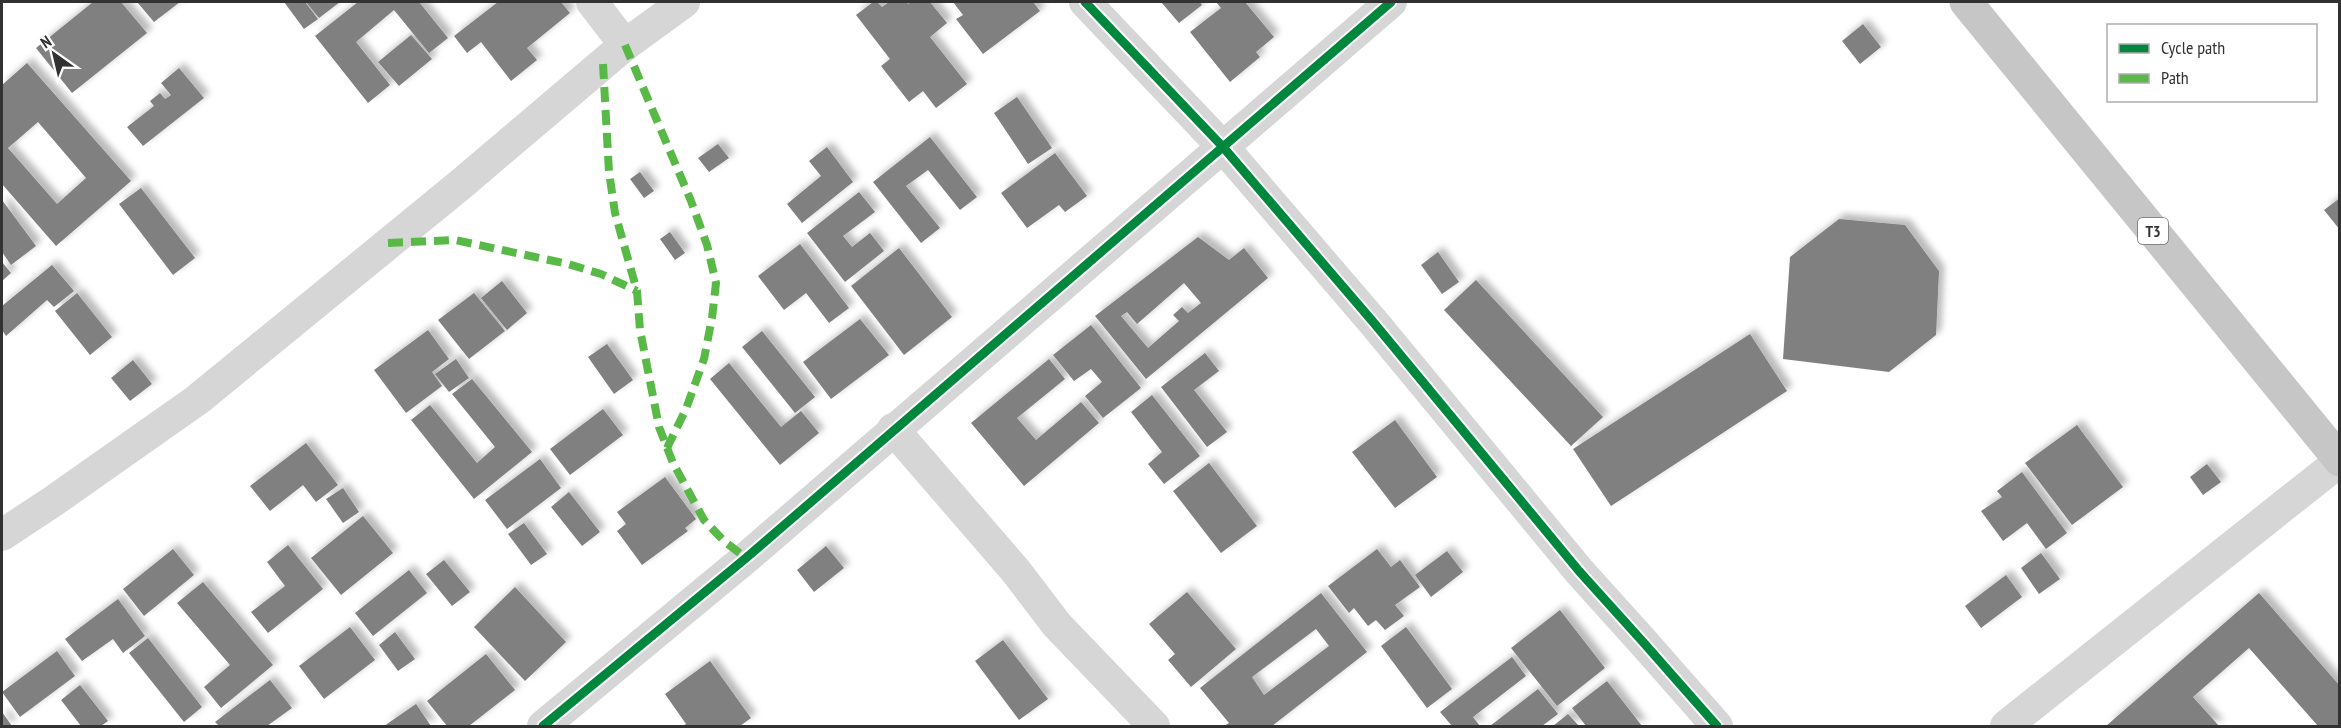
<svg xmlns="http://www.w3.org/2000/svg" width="2341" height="728" font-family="'PT Sans Narrow',sans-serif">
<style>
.building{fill:#808080;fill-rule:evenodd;filter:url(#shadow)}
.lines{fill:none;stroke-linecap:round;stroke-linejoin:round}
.minor{stroke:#d6d6d6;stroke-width:32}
.trunk{stroke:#c6c6c6;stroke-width:33}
.quiet{stroke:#58b947;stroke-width:8;stroke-dasharray:15 8;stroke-linecap:butt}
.cycleway-casing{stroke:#fff;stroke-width:13}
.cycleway{stroke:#00873e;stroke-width:9}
.labels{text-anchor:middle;stroke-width:6;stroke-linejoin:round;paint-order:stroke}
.shield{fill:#fff;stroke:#707070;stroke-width:1.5}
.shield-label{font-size:16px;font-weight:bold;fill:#323232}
</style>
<defs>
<filter id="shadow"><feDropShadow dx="5.5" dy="-5.5" stdDeviation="3" flood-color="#0004"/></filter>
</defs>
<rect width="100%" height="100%" fill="#fff"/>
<g class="building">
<path d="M 93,2 L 121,2 L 147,33 L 72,93 L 36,48 Z"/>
<path d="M 137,2 L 180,2 L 154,22 Z"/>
<path d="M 284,2 L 305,2 L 318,19 L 304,29 Z"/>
<path d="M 306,2 L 340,2 L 319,18 Z"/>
<path d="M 358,2 L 419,2 L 448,38 L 429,53 L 394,10 L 356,42 L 390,85 L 368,103 L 315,36 Z"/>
<path d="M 498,2 L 561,2 L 570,13 L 527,48 L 537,60 L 511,81 L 481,42 L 467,53 L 454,36 Z"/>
<path d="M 873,2 L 877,2 L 882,7 L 889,2 L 907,2 L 908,4 L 911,2 L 930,2 L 947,23 L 930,37 L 967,84 L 936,108 L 923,91 L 909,102 L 881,66 L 890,59 L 856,15 Z"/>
<path d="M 953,2 L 1033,2 L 1040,11 L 983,54 L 956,19 L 963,15 Z"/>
<path d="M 1161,2 L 1200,2 L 1202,5 L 1179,23 Z"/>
<path d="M 1216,2 L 1245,2 L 1274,37 L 1256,52 L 1260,57 L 1230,82 L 1190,32 L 1221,8 Z"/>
<path d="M 1863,24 L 1881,47 L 1860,64 L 1842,41 Z"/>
<path d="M 411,35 L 432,59 L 399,86 L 378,62 Z"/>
<path d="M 27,63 L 131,181 L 56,246 L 2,184 L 2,85 ZM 38,122 L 86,178 L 57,204 L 8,148 Z"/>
<path d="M 179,68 L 204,98 L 143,146 L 127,127 L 154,106 L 150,101 L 160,93 L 165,99 L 171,95 L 161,83 Z"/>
<path d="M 1017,97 L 1052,148 L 1028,164 L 994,113 Z"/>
<path d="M 930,137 L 977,197 L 960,210 L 928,170 L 906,186 L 940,228 L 921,243 L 873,182 Z"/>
<path d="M 718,144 L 729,158 L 709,172 L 698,158 Z"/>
<path d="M 827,147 L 853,182 L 802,223 L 787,204 L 821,176 L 809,161 Z"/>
<path d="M 1055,153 L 1087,196 L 1065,212 L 1059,205 L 1027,228 L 1001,193 Z"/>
<path d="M 640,172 L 654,191 L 644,198 L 630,179 Z"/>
<path d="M 141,188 L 195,258 L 173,275 L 119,204 Z"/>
<path d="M 859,192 L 875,212 L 843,236 L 852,247 L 870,233 L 884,251 L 845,282 L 807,233 Z"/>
<path d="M 2340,198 L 2340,230 L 2324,210 Z"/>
<path d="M 2,200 L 36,246 L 11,265 L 2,252 Z"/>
<path d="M 1839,219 L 1905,225 L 1939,271 L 1936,335 L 1889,372 L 1783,359 L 1790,257 Z"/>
<path d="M 670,232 L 685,253 L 675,260 L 660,239 Z"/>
<path d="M 1198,237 L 1229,260 L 1244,248 L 1268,278 L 1146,379 L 1095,316 ZM 1184,283 L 1201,303 L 1188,313 L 1182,307 L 1173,315 L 1179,321 L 1148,348 L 1121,316 L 1127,312 L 1137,324 Z"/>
<path d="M 800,244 L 849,308 L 829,323 L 806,293 L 784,310 L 758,276 Z"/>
<path d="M 899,248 L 952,317 L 904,355 L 851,286 Z"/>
<path d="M 1438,252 L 1459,282 L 1442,294 L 1421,265 Z"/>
<path d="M 2,262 L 11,273 L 2,281 Z"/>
<path d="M 52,265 L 74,291 L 54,307 L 47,300 L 6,336 L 2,330 L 2,306 Z"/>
<path d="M 1476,280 L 1603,417 L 1571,446 L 1444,310 Z"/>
<path d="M 502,281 L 527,313 L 507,330 L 481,298 Z"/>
<path d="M 77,293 L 112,337 L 90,355 L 55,311 Z"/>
<path d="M 474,293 L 505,331 L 469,359 L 438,320 Z"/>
<path d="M 860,319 L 889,355 L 831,399 L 803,362 Z"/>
<path d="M 1091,325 L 1141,388 L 1103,418 L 1085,396 L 1102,382 L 1091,369 L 1074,381 L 1053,355 Z"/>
<path d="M 428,330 L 449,359 L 432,372 L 442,386 L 406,413 L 374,370 Z"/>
<path d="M 762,331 L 815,397 L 795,413 L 742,347 Z"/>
<path d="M 1750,334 L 1787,391 L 1611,506 L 1573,449 Z"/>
<path d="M 607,344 L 633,380 L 614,394 L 588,357 Z"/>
<path d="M 1205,353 L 1219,371 L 1194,390 L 1227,432 L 1207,447 L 1161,387 Z"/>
<path d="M 456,359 L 469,378 L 449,392 L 435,374 Z"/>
<path d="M 1049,359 L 1065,379 L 1017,418 L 1036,440 L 1081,402 L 1099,423 L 1024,486 L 971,423 Z"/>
<path d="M 133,360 L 152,384 L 130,401 L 111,378 Z"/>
<path d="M 729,363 L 781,427 L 801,411 L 819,433 L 780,465 L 710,379 Z"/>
<path d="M 472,379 L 532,452 L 474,499 L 411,420 L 430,405 L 477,463 L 495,447 L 452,394 Z"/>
<path d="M 1152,395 L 1200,456 L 1164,484 L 1148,464 L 1162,452 L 1131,412 Z"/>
<path d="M 603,409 L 623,435 L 570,475 L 550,449 Z"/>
<path d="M 1395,420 L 1437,477 L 1395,508 L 1352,452 Z"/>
<path d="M 2077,425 L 2123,487 L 2072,525 L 2025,463 Z"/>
<path d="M 306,443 L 338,485 L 316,502 L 303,485 L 270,511 L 250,486 Z"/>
<path d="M 540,459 L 561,488 L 507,529 L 485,500 Z"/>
<path d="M 1209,463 L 1257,526 L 1221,553 L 1173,491 Z"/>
<path d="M 2207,464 L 2221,482 L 2203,495 L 2190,477 Z"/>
<path d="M 2022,472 L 2067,533 L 2046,549 L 2027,523 L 2003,541 L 1981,511 L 2002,497 L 1997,491 Z"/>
<path d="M 665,477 L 696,519 L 685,528 L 688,531 L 642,565 L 617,531 L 626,524 L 617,512 Z"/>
<path d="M 343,488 L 359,512 L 343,523 L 326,499 Z"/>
<path d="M 569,492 L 600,532 L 582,546 L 551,507 Z"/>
<path d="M 363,516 L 393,553 L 341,595 L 311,558 Z"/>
<path d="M 524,523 L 547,554 L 531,565 L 508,534 Z"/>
<path d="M 288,545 L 323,589 L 268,633 L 251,612 L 285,586 L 267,562 Z"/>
<path d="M 826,546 L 844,568 L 814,592 L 797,570 Z"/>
<path d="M 173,549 L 194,575 L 144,616 L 123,589 Z"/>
<path d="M 1377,549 L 1391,567 L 1400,560 L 1420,587 L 1395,605 L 1404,616 L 1385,630 L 1376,620 L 1368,626 L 1354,608 L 1349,613 L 1328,586 Z"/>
<path d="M 1447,551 L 1463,572 L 1431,597 L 1415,575 Z"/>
<path d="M 2041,553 L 2060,579 L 2039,594 L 2021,568 Z"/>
<path d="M 444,560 L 470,592 L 452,606 L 426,574 Z"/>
<path d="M 409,570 L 427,593 L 373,636 L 355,613 Z"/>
<path d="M 2006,575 L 2022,597 L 1981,628 L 1965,606 Z"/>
<path d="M 203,582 L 273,665 L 221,708 L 204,687 L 230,665 L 177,603 Z"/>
<path d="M 515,587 L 566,642 L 525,681 L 474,627 Z"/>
<path d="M 1187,592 L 1236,649 L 1191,687 L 1168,660 L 1175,654 L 1149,624 Z"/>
<path d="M 1321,593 L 1367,652 L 1272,726 L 1224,726 L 1229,723 L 1200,688 ZM 1316,629 L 1329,646 L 1264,695 L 1252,677 Z"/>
<path d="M 2259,593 L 2340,686 L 2340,726 L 2318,726 L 2249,648 L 2193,697 L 2219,726 L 2106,726 Z"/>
<path d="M 118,599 L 145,636 L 123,653 L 113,639 L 82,661 L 65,639 Z"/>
<path d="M 1560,610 L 1605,668 L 1557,706 L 1511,648 Z"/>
<path d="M 350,627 L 375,660 L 324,699 L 299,666 Z"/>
<path d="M 1406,627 L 1452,689 L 1427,708 L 1381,646 Z"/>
<path d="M 395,632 L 415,659 L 398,671 L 379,645 Z"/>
<path d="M 148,638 L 202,707 L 184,722 L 129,653 Z"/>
<path d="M 1003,640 L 1048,699 L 1019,720 L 975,661 Z"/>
<path d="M 57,651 L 75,676 L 20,717 L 2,692 Z"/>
<path d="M 486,654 L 515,690 L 469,726 L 447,726 L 427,701 Z"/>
<path d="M 1512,657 L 1526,676 L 1473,717 L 1480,726 L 1452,726 L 1440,712 Z"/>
<path d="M 710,661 L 751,718 L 740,726 L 682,726 L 686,724 L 665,694 Z"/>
<path d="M 270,680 L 292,708 L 267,726 L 219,726 L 215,722 Z"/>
<path d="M 1607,681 L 1642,726 L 1586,726 L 1572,708 Z"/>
<path d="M 80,685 L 108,721 L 101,726 L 81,726 L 61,700 Z"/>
<path d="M 1538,689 L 1558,714 L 1542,726 L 1490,726 Z"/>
<path d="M 416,704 L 431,726 L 384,726 Z"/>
<path d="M 2,712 L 12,726 L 2,726 Z"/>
<path d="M 1568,714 L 1579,726 L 1553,726 Z"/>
</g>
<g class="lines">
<g class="minor">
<path d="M 592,2 L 625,45"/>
<path d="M 1085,2 L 1223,147 L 1374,323 L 1579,571 L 1643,642 L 1717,726"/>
<path d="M 893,429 L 1015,570 L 1057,625 L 1154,726"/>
<path d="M 2,535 L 52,502 L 197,400 L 460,185 L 625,45 L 684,2"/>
<path d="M 543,726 L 746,558 L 1391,2"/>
<path d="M 2006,726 L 2340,461"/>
</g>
<path class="trunk" d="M 1966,2 L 2340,460"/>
<g class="quiet">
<path d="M 625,45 L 691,201 L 707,245 L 716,283 L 712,318 L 704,359 L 686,409 L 667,448"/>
<path d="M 603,64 L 609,172 L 615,213 L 637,291 L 640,330 L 659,427 L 673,463 L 704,520 L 724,541 L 746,558"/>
<path d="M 388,243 L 455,240 L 568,264 L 601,274 L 637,291"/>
</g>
<defs>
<g id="cycleway">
<path d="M 1085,2 L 1223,147 L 1374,323 L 1579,571 L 1643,642 L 1717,726"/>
<path d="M 543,726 L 746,558 L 1391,2"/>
</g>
</defs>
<use href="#cycleway" class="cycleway-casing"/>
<use href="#cycleway" class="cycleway"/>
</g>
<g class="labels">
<rect class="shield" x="2138" y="218" width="30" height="26" rx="4.5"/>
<g class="shield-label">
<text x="2153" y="237">T3</text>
</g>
</g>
<rect width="2341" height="728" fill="none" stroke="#323232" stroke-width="6"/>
<rect x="2107" y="24" width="210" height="78" fill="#ffffff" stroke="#adadad" stroke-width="1.5"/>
<rect x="2119" y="44" width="30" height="9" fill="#00873e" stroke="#adadad" stroke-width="1.5"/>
<text x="2161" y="54" font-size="18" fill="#323232">Cycle path</text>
<rect x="2119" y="74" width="30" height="9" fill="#58b947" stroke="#adadad" stroke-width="1.5"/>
<text x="2161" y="84" font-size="18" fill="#323232">Path</text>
<g transform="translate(54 54) rotate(326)" stroke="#ffffff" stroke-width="4.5" paint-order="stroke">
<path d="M0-4.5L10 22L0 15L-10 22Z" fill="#323232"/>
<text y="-9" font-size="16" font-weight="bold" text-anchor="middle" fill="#323232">N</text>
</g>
</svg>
